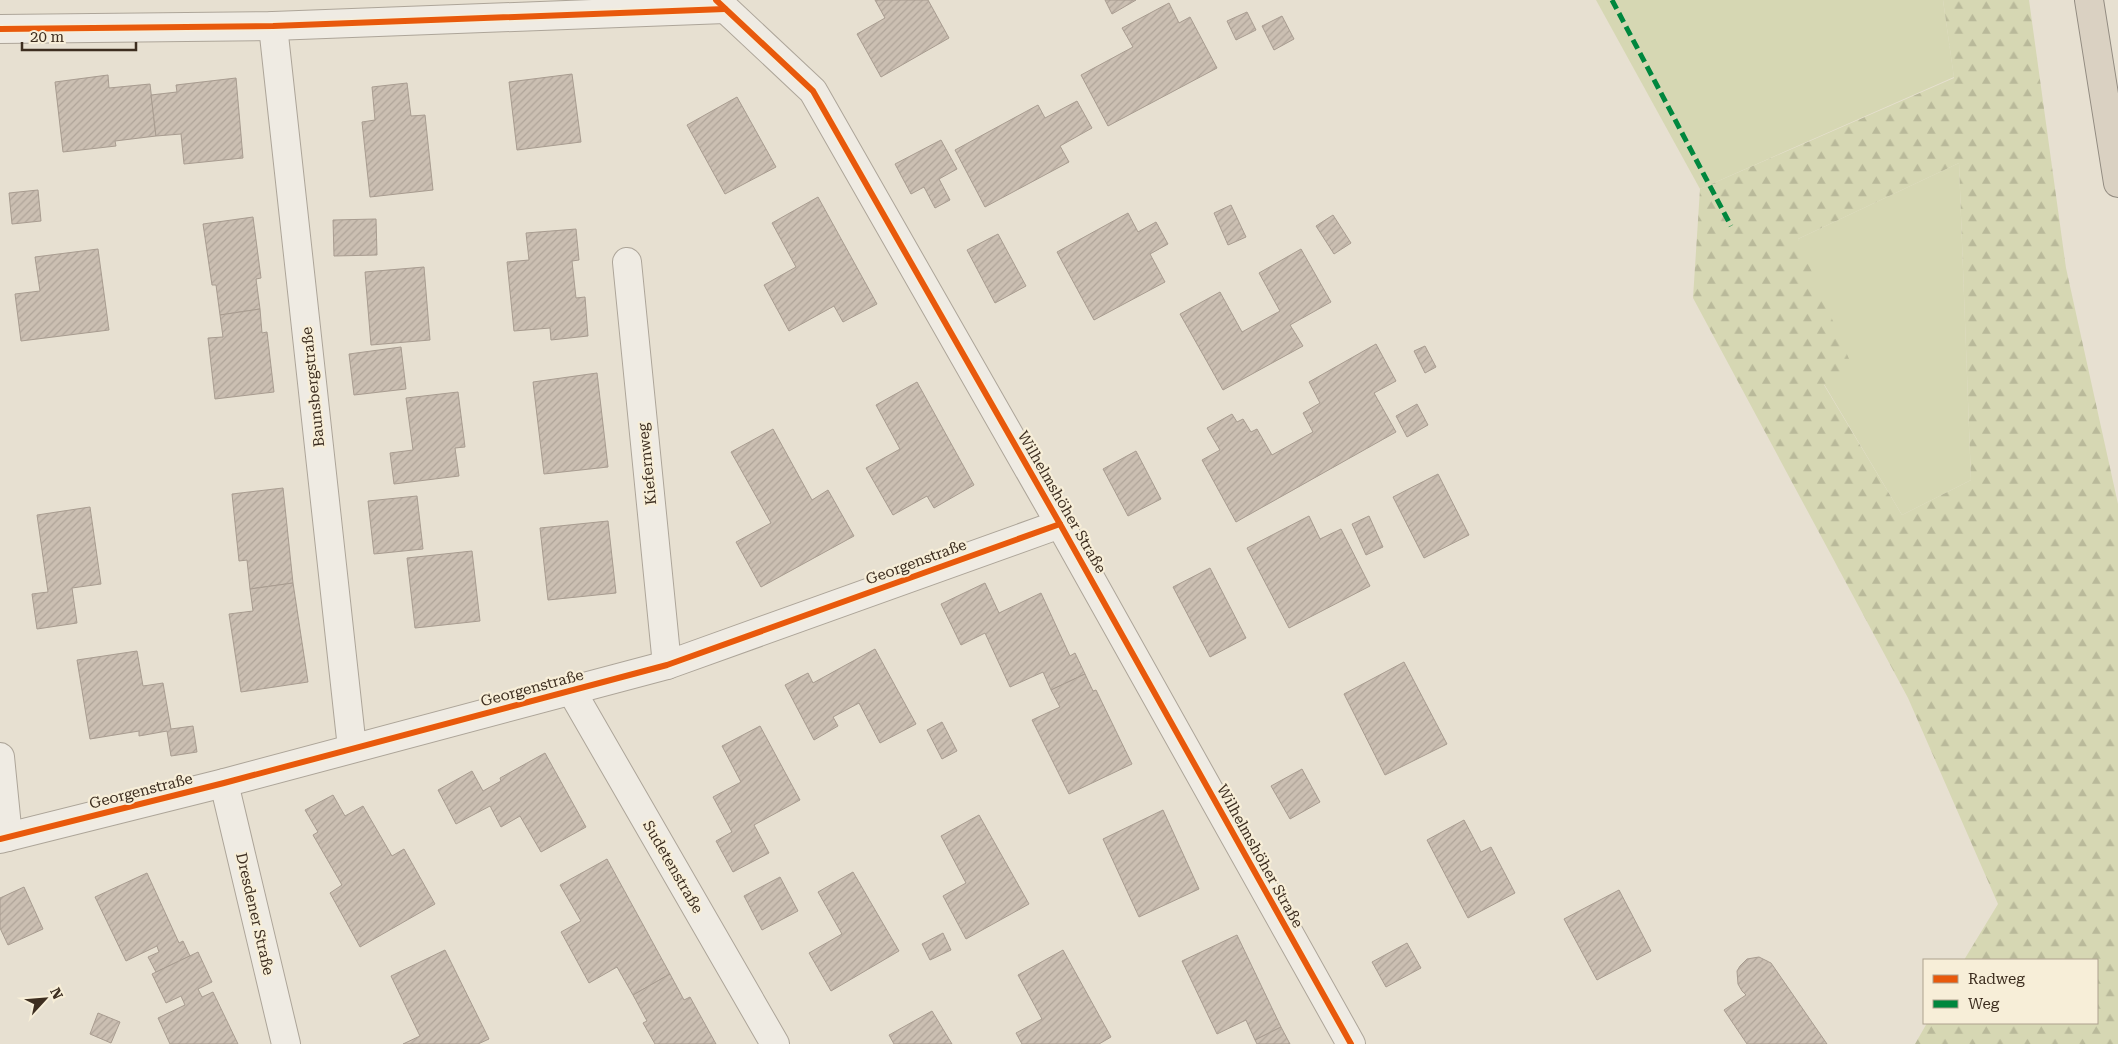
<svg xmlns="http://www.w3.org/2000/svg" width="2118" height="1044" font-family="'Roboto Serif',serif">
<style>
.grass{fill:#d6d7b3}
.forest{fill:url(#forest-firs);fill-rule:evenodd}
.building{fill:url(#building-hatch);stroke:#a89c90}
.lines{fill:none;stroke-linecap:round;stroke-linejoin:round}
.street-casing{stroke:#ada599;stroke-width:30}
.highway-casing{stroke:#928b80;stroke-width:30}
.street{stroke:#efebe3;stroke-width:28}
.highway{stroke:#dad1c2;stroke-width:28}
.quiet{stroke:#00873e;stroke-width:5;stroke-dasharray:10 5;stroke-linecap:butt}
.cycleway-casing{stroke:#f7eed8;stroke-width:9}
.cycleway{stroke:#e8590c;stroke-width:6}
.labels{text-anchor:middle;stroke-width:4.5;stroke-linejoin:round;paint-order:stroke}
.street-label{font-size:15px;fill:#3d2e20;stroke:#f7eed8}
</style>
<defs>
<pattern id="forest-firs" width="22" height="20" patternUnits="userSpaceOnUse" patternTransform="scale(1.25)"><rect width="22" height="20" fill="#d6d7b3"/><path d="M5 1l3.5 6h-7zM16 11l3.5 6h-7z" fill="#b9b99a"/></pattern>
<pattern id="building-hatch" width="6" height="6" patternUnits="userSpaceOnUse" patternTransform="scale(1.25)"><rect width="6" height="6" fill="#cbbfb2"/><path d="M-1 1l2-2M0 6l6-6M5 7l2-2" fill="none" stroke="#afa499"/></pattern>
</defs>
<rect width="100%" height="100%" fill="#e7e0d1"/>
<g class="grass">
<path d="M 1596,0 L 1943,0 L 1954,77 L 1700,189 Z"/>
<path d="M 1959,163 L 1971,480 L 1902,515 L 1824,384 L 1798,239 Z"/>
</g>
<path class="forest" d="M 1943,0 L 2029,0 L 2066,268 L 2118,504 L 2118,1044 L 1915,1044 L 1927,1023 L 2097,1023 L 2097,960 L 1964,960 L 1998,904 L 1908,698 L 1693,298 L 1700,189 L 1954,78 ZM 1959,163 L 1971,480 L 1902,515 L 1824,385 L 1852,366 L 1798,239 Z"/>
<g class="building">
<path d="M 875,0 L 928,0 L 949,38 L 881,77 L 857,34 L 885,18 Z"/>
<path d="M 1105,0 L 1136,0 L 1112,14 Z"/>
<path d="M 1169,3 L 1179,23 L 1190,17 L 1217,68 L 1108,126 L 1081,75 L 1133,47 L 1122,28 Z"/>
<path d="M 1247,12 L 1256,30 L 1236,40 L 1227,21 Z"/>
<path d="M 1282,16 L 1294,39 L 1274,50 L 1262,26 Z"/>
<path d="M 572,74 L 581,142 L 517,150 L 509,82 Z"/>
<path d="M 108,75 L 109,88 L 150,84 L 156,136 L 115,141 L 116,146 L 63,152 L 55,82 Z"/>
<path d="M 236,78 L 243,158 L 184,164 L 181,134 L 156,136 L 151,95 L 177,92 L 176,85 Z"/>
<path d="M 407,83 L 411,116 L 425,115 L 433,190 L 370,197 L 362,122 L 375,120 L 372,87 Z"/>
<path d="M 737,97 L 776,167 L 725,194 L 687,125 Z"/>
<path d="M 1077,101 L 1092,128 L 1060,146 L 1069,162 L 985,207 L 955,150 L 1038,105 L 1045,118 Z"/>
<path d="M 941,140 L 957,169 L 939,179 L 950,200 L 935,208 L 924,187 L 911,194 L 895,164 Z"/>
<path d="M 38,190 L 41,221 L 12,224 L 9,193 Z"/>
<path d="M 818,197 L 877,304 L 843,322 L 834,306 L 789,331 L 764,285 L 796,267 L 772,223 Z"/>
<path d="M 1231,205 L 1246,237 L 1228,245 L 1214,213 Z"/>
<path d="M 1128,213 L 1138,232 L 1156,222 L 1168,244 L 1150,254 L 1165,282 L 1094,320 L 1057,252 Z"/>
<path d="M 1333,215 L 1351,243 L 1334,254 L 1316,226 Z"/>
<path d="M 253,217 L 261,278 L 256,279 L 260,309 L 220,315 L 216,285 L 212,285 L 203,224 Z"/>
<path d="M 376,219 L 377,255 L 334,256 L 333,220 Z"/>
<path d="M 576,229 L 579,260 L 572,261 L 576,298 L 585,297 L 588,336 L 551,340 L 550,328 L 514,331 L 507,262 L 529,260 L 526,233 Z"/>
<path d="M 998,234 L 1026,286 L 995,303 L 967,250 Z"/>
<path d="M 98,249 L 109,330 L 21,341 L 15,294 L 40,291 L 35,257 Z"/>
<path d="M 1301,249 L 1331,302 L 1290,325 L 1303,346 L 1223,390 L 1180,314 L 1220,292 L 1242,332 L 1280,311 L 1259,273 Z"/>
<path d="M 424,267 L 430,340 L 371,345 L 365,272 Z"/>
<path d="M 260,309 L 262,333 L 267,332 L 274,392 L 215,399 L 208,338 L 223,337 L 220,315 Z"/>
<path d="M 1376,344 L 1396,381 L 1374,393 L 1396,432 L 1236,522 L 1202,460 L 1220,450 L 1207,428 L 1232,414 L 1237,422 L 1243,419 L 1251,432 L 1257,429 L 1272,455 L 1313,432 L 1303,413 L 1320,403 L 1309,382 Z"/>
<path d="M 1425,346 L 1436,367 L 1425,373 L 1414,351 Z"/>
<path d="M 401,347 L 406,389 L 354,395 L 349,354 Z"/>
<path d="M 597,373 L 608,467 L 544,474 L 533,382 Z"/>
<path d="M 917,382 L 974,485 L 934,508 L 927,496 L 893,515 L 866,468 L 900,449 L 876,405 Z"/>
<path d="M 458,392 L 465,447 L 455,448 L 459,476 L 394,484 L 390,453 L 413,450 L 406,398 Z"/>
<path d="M 1417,404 L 1428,425 L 1407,437 L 1396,416 Z"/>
<path d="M 773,429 L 812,500 L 828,490 L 854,536 L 761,587 L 736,542 L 771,523 L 731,452 Z"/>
<path d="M 1136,451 L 1161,499 L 1128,516 L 1103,469 Z"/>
<path d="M 1438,474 L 1469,535 L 1424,558 L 1393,497 Z"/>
<path d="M 283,488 L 293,583 L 250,589 L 247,560 L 239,561 L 232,494 Z"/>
<path d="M 417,496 L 423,549 L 374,554 L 368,501 Z"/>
<path d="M 90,507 L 101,584 L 72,588 L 77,623 L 37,629 L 32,594 L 48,592 L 37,515 Z"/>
<path d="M 1309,516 L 1320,539 L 1341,529 L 1370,586 L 1289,628 L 1247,548 Z"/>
<path d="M 1369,516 L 1383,547 L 1366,555 L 1352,524 Z"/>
<path d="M 608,521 L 616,593 L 548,600 L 540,528 Z"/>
<path d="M 472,551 L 480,621 L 415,628 L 407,558 Z"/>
<path d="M 1210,568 L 1246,638 L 1210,657 L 1173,587 Z"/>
<path d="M 293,583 L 308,682 L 241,692 L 229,614 L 253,611 L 250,589 Z"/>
<path d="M 985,583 L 999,613 L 1041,593 L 1070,656 L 1075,653 L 1085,674 L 1051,690 L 1043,672 L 1010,687 L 985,633 L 961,645 L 941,604 Z"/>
<path d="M 875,649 L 916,724 L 880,743 L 859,703 L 833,717 L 838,726 L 814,740 L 785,685 L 808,673 L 813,683 Z"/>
<path d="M 137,651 L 143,686 L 163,683 L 171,729 L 193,726 L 197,752 L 171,756 L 167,731 L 139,736 L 139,731 L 90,739 L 77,660 Z"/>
<path d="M 1404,662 L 1447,744 L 1385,775 L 1344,694 Z"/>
<path d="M 1085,674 L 1093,691 L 1096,690 L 1132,764 L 1069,794 L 1032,720 L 1060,707 L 1051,690 Z"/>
<path d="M 942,722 L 957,751 L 942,759 L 927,730 Z"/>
<path d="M 760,726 L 800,800 L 754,825 L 769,853 L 733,872 L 716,841 L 732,832 L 713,797 L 741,782 L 722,746 Z"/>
<path d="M 545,753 L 586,827 L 541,852 L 520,816 L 501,827 L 490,806 L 456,824 L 438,790 L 472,771 L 483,791 L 501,781 L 500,778 Z"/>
<path d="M 1302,769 L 1320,802 L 1290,819 L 1271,786 Z"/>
<path d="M 333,795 L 345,816 L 363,806 L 392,856 L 404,849 L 435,904 L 360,947 L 330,893 L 342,885 L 313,835 L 318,832 L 305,810 Z"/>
<path d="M 1163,810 L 1199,889 L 1139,917 L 1103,839 Z"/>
<path d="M 979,815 L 1029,904 L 966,939 L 943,896 L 966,883 L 941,836 Z"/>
<path d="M 1464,820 L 1481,852 L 1491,847 L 1515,893 L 1468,918 L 1427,840 Z"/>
<path d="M 607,859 L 670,974 L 633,995 L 617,967 L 589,983 L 561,932 L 581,921 L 560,885 Z"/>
<path d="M 853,872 L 899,951 L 831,991 L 809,953 L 842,934 L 818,892 Z"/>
<path d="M 147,873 L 179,943 L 183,941 L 190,956 L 156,972 L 148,957 L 159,952 L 157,946 L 126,961 L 95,897 Z"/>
<path d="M 780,877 L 798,911 L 762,930 L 744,896 Z"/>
<path d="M 24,887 L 43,929 L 8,945 L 0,928 L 0,898 Z"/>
<path d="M 1619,890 L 1651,951 L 1597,980 L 1564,919 Z"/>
<path d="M 943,933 L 951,950 L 930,960 L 922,944 Z"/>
<path d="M 1237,935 L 1281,1027 L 1255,1040 L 1246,1020 L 1217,1034 L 1182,961 Z"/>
<path d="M 1407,943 L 1421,968 L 1386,987 L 1372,962 Z"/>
<path d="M 445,950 L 489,1039 L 478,1044 L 403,1044 L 420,1036 L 391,976 Z"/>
<path d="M 1063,950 L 1111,1037 L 1099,1044 L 1022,1044 L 1016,1033 L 1042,1019 L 1018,975 Z"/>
<path d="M 198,952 L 212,982 L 198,989 L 202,997 L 213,992 L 238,1044 L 170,1044 L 158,1018 L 185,1005 L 181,996 L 166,1003 L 152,974 Z"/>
<path d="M 1759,957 L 1771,963 L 1827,1044 L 1747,1044 L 1724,1010 L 1746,995 L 1742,991 L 1738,984 L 1737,971 L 1740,966 L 1747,959 Z"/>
<path d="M 670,974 L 684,1000 L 690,997 L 716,1044 L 655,1044 L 643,1023 L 647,1021 L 633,995 Z"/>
<path d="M 932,1011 L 952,1044 L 894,1044 L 889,1035 Z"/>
<path d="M 98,1013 L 120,1022 L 111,1043 L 90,1034 Z"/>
<path d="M 1281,1027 L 1290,1044 L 1257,1044 L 1255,1040 Z"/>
</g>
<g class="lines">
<defs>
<g id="street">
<path d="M 716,0 L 813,91 L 1060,524 L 1351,1044"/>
<path d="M 273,26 L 352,748"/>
<path d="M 0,29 L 273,26 L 725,9"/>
<path d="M 627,262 L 667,665"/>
<path d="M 571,690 L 775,1044"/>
<path d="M 0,757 L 8,837"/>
<path d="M 224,783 L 286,1044"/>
<path d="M 0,839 L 224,783 L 667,665 L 1060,524"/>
</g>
<path id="highway" d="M 2089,0 L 2118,183"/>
</defs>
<use href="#street" class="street-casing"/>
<use href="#highway" class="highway-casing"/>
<use href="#street" class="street"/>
<use href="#highway" class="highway"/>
<path class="quiet" d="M 1612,0 L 1731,226"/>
<defs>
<g id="cycleway">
<path d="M 716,0 L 813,91 L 1060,524 L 1351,1044"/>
<path d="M 0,29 L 273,26 L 725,9"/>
<path d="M 0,839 L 224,783 L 667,665 L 1060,524"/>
</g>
</defs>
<use href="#cycleway" class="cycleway-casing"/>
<use href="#cycleway" class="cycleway"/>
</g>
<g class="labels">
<g class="street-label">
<text transform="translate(313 387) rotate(-96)" y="5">Baunsbergstraße</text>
<text transform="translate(647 464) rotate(-96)" y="5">Kiefernweg</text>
<text transform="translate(1062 502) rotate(60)" y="5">Wilhelmshöher Straße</text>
<text transform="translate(916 562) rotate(-20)" y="5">Georgenstraße</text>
<text transform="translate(532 688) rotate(-15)" y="5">Georgenstraße</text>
<text transform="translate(141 791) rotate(-14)" y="5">Georgenstraße</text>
<text transform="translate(1260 856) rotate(61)" y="5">Wilhelmshöher Straße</text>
<text transform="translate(673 867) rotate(60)" y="5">Sudetenstraße</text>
<text transform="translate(255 914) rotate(77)" y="5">Dresdener Straße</text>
</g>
</g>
<rect x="1923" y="959" width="175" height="65" fill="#f7eed8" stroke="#ada18e"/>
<rect x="1933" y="975" width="25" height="8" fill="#e8590c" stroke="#ada18e"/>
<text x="1968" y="984" font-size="15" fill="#3d2e20">Radweg</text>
<rect x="1933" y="1000" width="25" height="8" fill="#00873e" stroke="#ada18e"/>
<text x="1968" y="1009" font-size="15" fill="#3d2e20">Weg</text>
<g transform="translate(45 999) rotate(64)" stroke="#f7eed8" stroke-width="4" paint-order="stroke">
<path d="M0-4L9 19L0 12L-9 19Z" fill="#3d2e20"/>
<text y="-8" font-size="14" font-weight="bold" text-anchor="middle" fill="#3d2e20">N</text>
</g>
<path d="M22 42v8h114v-8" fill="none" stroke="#3d2e20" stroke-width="2.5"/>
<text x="30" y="42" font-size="15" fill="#3d2e20" stroke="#f7eed8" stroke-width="4" paint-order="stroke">20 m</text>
</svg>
